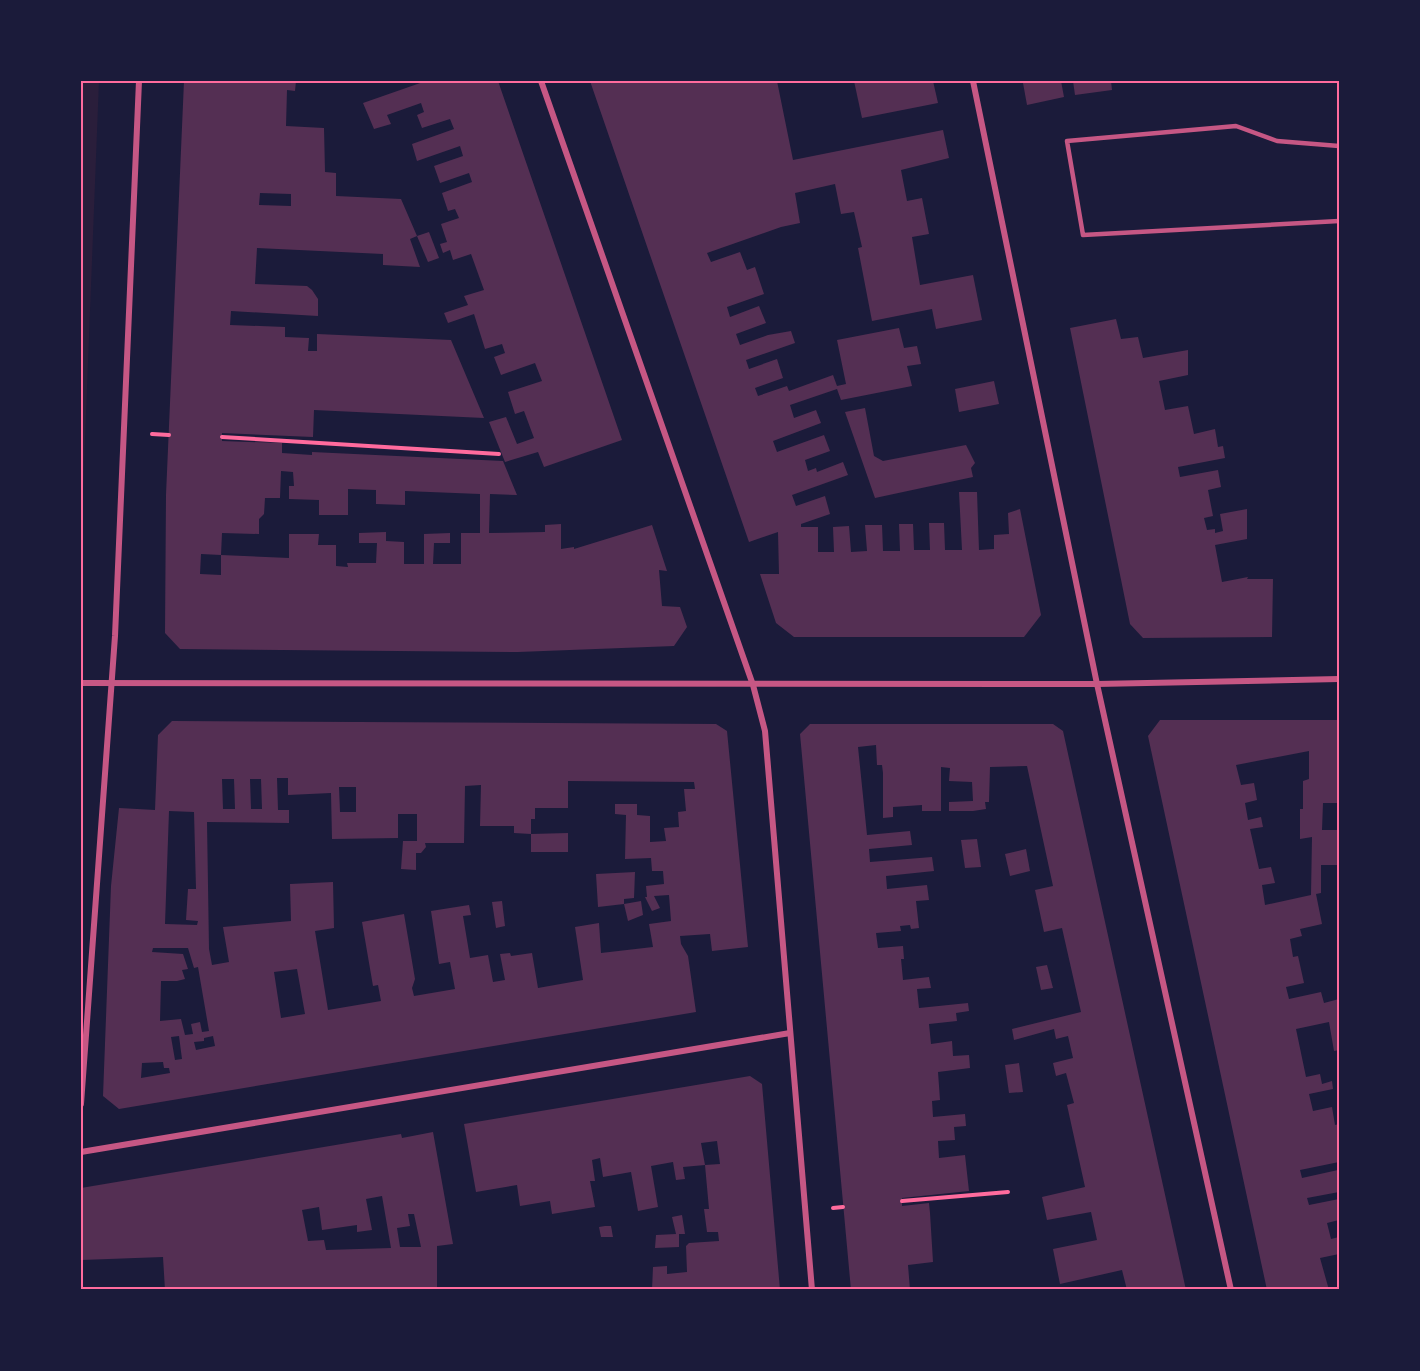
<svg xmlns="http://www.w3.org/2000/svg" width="1420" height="1371" font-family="Quicksand,sans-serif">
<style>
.green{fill:#2a1e3b}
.building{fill:#542f53;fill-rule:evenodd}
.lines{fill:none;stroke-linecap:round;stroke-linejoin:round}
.path{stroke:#ff6b9d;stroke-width:4}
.service{stroke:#c65784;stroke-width:4.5}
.minor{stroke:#c65784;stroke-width:6}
.neatline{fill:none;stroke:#ff6b9d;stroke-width:2}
</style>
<rect width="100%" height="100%" fill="#1b1b3a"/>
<path class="green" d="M 81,81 L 99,81 L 81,543 Z"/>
<g class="building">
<path d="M 184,81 L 296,81 L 295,91 L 287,90 L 286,126 L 324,128 L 325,172 L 336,173 L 336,196 L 401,199 L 417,236 L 410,239 L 420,267 L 383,265 L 383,254 L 257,248 L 255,284 L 307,286 L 312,290 L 318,299 L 318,316 L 231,311 L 230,325 L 285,327 L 285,337 L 309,338 L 308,351 L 317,351 L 317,334 L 451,340 L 484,418 L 314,410 L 313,437 L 222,433 L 222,441 L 282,443 L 282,453 L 312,455 L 312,452 L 503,461 L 517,495 L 490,494 L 489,533 L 545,532 L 545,525 L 561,524 L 561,549 L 574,547 L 574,549 L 652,525 L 667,571 L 659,570 L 662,606 L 680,607 L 687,627 L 674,646 L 518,652 L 180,649 L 165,633 L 166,495 ZM 260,193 L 291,194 L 291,206 L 259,205 ZM 281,471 L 293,472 L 294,486 L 289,486 L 289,499 L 319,500 L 319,515 L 348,515 L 348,489 L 376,490 L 376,504 L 405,505 L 405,491 L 480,494 L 480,533 L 461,533 L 461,564 L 433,564 L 434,543 L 450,543 L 450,533 L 424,534 L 424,564 L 404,564 L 404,542 L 386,541 L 386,532 L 359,533 L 359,543 L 377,543 L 376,563 L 347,563 L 348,567 L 336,566 L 336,545 L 318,545 L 319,534 L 289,534 L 289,558 L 221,555 L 221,575 L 200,574 L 201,554 L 221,555 L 222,533 L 259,534 L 259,519 L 264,514 L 265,498 L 280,498 Z"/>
<path d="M 426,81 L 498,81 L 622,440 L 544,467 L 538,452 L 505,462 L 489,422 L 506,417 L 517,444 L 534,438 L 524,411 L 515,414 L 508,392 L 542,381 L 535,363 L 501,375 L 494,357 L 505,353 L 502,344 L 485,349 L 474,314 L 448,323 L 444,313 L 468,305 L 464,296 L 484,290 L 471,254 L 453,260 L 450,250 L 443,253 L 440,244 L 447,242 L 441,224 L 459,218 L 455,209 L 448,211 L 442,193 L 472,182 L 469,173 L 440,183 L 434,166 L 463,156 L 460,146 L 417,161 L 412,144 L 454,129 L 450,119 L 422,128 L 417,115 L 424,112 L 421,103 L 387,115 L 391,124 L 374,129 L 363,103 Z"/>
<path d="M 590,81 L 777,81 L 793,160 L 943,130 L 949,158 L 901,170 L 907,201 L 922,198 L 929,234 L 912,237 L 920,285 L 973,275 L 982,320 L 936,329 L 932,309 L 872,321 L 858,248 L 862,247 L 854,212 L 841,214 L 835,184 L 795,193 L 800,223 L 781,227 L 707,253 L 711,262 L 740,252 L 747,270 L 755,267 L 764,294 L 727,307 L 730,317 L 759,306 L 766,323 L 736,334 L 740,345 L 768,335 L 791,331 L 795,343 L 746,360 L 749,369 L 777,359 L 783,378 L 755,388 L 758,396 L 787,386 L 789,391 L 833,375 L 837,386 L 846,384 L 837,340 L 899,328 L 904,348 L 917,346 L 921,364 L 907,366 L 912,386 L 841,400 L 837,389 L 790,405 L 794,418 L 816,410 L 821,423 L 773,441 L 777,452 L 824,435 L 830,451 L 805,460 L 808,471 L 816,468 L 817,472 L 843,462 L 848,475 L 792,495 L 796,506 L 825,496 L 830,514 L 801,524 L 801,527 L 818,527 L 818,552 L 834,552 L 833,527 L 849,526 L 851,552 L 867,551 L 865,525 L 882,525 L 883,551 L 900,551 L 899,524 L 913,524 L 914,550 L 930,550 L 929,523 L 944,523 L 945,550 L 962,550 L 959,492 L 977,492 L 979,550 L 994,549 L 994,535 L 1009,534 L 1008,513 L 1020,509 L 1041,615 L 1024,637 L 794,637 L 776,623 L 760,574 L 779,574 L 778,532 L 749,542 Z"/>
<path d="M 854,81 L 933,81 L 938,103 L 862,118 Z"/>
<path d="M 1020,81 L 1061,81 L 1064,97 L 1027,105 L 1023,83 L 1021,83 Z"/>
<path d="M 1073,81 L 1111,81 L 1112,90 L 1075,95 Z"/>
<rect x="1287" y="81" width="32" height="2"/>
<path d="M 429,232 L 439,258 L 428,262 L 417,236 Z"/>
<path d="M 1116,319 L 1121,339 L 1138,337 L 1143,358 L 1188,350 L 1188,375 L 1159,381 L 1165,410 L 1188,406 L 1194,434 L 1215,429 L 1218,447 L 1223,446 L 1225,458 L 1178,467 L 1180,477 L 1218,470 L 1221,487 L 1208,490 L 1213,516 L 1204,518 L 1207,530 L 1215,529 L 1215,533 L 1223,531 L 1220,514 L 1247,509 L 1247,539 L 1215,545 L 1222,582 L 1248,577 L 1247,579 L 1273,579 L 1272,637 L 1143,638 L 1130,624 L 1070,328 Z"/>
<path d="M 994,381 L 999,404 L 959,412 L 955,389 Z"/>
<path d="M 865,408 L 874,456 L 883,461 L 966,445 L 975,463 L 971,468 L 973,477 L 875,498 L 845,412 Z"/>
<path d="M 1160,720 L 1339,720 L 1339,803 L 1323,803 L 1322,830 L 1339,830 L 1339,865 L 1321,865 L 1321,893 L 1316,894 L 1322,924 L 1300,929 L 1302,936 L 1290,939 L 1293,957 L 1298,956 L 1304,983 L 1286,987 L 1289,999 L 1321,992 L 1324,1003 L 1339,999 L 1339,1050 L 1334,1051 L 1329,1022 L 1296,1029 L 1306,1077 L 1320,1074 L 1322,1084 L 1332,1081 L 1333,1089 L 1309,1094 L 1313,1111 L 1332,1107 L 1335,1125 L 1339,1124 L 1339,1162 L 1300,1170 L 1302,1178 L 1338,1170 L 1339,1192 L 1307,1198 L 1309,1205 L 1339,1199 L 1339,1220 L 1327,1223 L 1331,1239 L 1339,1237 L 1339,1254 L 1320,1258 L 1329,1290 L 1267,1290 L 1148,736 ZM 1309,751 L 1309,779 L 1303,781 L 1303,809 L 1300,809 L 1300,839 L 1312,837 L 1311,895 L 1265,905 L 1262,885 L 1275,883 L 1271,867 L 1259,869 L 1250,829 L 1263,827 L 1261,817 L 1248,820 L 1245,803 L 1257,800 L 1254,783 L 1241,785 L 1236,765 Z"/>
<path d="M 172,721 L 716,724 L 727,731 L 748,947 L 712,951 L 710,934 L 680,936 L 681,944 L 688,956 L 696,1012 L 119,1109 L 103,1096 L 111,886 L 119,808 L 155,810 L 158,735 ZM 277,778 L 288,778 L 288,795 L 331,793 L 332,839 L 398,838 L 398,814 L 417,814 L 417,841 L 403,841 L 401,869 L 416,870 L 416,853 L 421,853 L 426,847 L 425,843 L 464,843 L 465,786 L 481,785 L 480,826 L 514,826 L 514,833 L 531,834 L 531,819 L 535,819 L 535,808 L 568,808 L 568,781 L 694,782 L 695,789 L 684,789 L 686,811 L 678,812 L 679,827 L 664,828 L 666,841 L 650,842 L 650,816 L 637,815 L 637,804 L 615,804 L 615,814 L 626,815 L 625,859 L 651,858 L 652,871 L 663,871 L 664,884 L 646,886 L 647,897 L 645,897 L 652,911 L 660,908 L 654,896 L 669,895 L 671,921 L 649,924 L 653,947 L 601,953 L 599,923 L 575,927 L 583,980 L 538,988 L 532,953 L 511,956 L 510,953 L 500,954 L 505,980 L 493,982 L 488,955 L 470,958 L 463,916 L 471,915 L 469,905 L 431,911 L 439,964 L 450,962 L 455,989 L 414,996 L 412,988 L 415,979 L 404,914 L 362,922 L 373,986 L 378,985 L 381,1001 L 328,1010 L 315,931 L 334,928 L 333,882 L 290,884 L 291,921 L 223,927 L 229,962 L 212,965 L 209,949 L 207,822 L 289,823 L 289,810 L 278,810 ZM 222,779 L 234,779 L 235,809 L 223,809 ZM 250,779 L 261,779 L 262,809 L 251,809 ZM 339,787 L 356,787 L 356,812 L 340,812 ZM 169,811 L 194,812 L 196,889 L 188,889 L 186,920 L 198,921 L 197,925 L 165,924 ZM 153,948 L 188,948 L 194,968 L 198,967 L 209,1031 L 202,1032 L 200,1022 L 191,1024 L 193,1034 L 185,1035 L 181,1019 L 160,1021 L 161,981 L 177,981 L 185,979 L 182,970 L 188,969 L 183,954 L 152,952 ZM 297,969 L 305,1014 L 281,1018 L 274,972 ZM 179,1036 L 182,1059 L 175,1060 L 171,1037 ZM 213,1036 L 215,1046 L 196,1050 L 194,1042 L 204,1041 L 204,1038 ZM 163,1062 L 164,1068 L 169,1068 L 170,1073 L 141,1078 L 142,1063 Z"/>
<path d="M 810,724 L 1053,724 L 1063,731 L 1186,1290 L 1127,1290 L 1122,1270 L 1060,1284 L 1053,1249 L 1097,1240 L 1091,1212 L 1047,1220 L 1042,1197 L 1085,1187 L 1067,1105 L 1074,1103 L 1066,1073 L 1056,1076 L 1053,1063 L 1073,1058 L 1068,1036 L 1056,1039 L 1054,1029 L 1014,1040 L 1012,1029 L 1081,1012 L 1062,928 L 1044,932 L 1035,890 L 1053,886 L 1027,766 L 990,767 L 989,802 L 985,802 L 986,809 L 973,811 L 949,811 L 949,802 L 973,801 L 972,782 L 949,781 L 950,768 L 941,767 L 941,811 L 922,811 L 922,805 L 893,807 L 893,817 L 883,818 L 883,773 L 882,765 L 877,765 L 876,745 L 858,747 L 867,835 L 910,831 L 912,845 L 869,849 L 870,862 L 932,857 L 934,871 L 886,876 L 887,889 L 927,885 L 929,900 L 916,901 L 919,928 L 911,929 L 910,925 L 900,926 L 901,931 L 876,933 L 878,948 L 903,946 L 904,959 L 901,959 L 903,980 L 929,977 L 931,988 L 917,989 L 919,1008 L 968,1003 L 969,1011 L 956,1013 L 957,1021 L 929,1024 L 931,1044 L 952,1041 L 953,1056 L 969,1055 L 970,1068 L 938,1072 L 940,1100 L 932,1101 L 933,1117 L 965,1114 L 966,1126 L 954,1127 L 955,1140 L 938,1141 L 939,1158 L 965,1155 L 969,1191 L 902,1198 L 902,1206 L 929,1203 L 930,1213 L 933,1262 L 908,1265 L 910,1290 L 851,1290 L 800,734 Z"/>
<path d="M 568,833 L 568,852 L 531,852 L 531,834 Z"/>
<path d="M 977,839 L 981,867 L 965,868 L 961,840 Z"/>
<path d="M 1026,849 L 1030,871 L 1010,876 L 1005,854 Z"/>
<path d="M 635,872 L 634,898 L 624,899 L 624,904 L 598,907 L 596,874 Z"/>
<path d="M 502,901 L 505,926 L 496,928 L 492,902 Z"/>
<path d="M 641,901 L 643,915 L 628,921 L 624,904 Z"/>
<path d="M 1047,965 L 1053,988 L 1041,990 L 1036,967 Z"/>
<path d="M 1019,1063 L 1023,1092 L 1009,1093 L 1005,1065 Z"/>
<path d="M 750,1076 L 762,1084 L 780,1290 L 652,1290 L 653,1267 L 667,1266 L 667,1274 L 687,1272 L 686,1246 L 689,1243 L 719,1241 L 718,1232 L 707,1232 L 704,1209 L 709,1209 L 705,1165 L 683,1167 L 685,1179 L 676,1180 L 673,1162 L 651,1166 L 658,1207 L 638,1211 L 631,1172 L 603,1177 L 600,1158 L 592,1160 L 595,1181 L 590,1181 L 595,1207 L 552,1214 L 550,1201 L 520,1206 L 517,1185 L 476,1192 L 464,1124 ZM 717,1141 L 720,1164 L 705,1165 L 701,1143 Z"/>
<path d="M 433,1132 L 453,1244 L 437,1246 L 437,1290 L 165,1290 L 163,1257 L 81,1260 L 81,1188 L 401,1134 L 402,1138 ZM 382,1196 L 391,1248 L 326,1250 L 324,1240 L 308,1241 L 302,1210 L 319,1207 L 322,1230 L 357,1225 L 357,1232 L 372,1230 L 366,1199 ZM 408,1214 L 414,1214 L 421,1247 L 400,1247 L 397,1228 L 410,1226 Z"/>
<path d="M 682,1215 L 685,1234 L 679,1234 L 679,1247 L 655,1248 L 656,1235 L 676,1234 L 672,1217 Z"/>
<path d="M 605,1226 L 611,1226 L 613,1237 L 601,1237 L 599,1227 Z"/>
</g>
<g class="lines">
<g class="path">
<path d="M 152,434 L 169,435"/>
<path d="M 222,437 L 499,454"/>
<path d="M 902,1201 L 1008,1192"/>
<path d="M 833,1208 L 843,1207"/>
</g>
<path class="service" d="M 1339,146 L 1277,141 L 1236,126 L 1067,141 L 1083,235 L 1339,221"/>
<g class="minor">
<path d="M 541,81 L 753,685 L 765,731 L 812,1290"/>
<path d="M 973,81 L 1097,684 L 1231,1290"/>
<path d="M 81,683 L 1097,684 L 1339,679"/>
<path d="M 81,1104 L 115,636 L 139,81"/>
<path d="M 81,1152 L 790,1033"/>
</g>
</g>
<rect width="1420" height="1371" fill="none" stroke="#1b1b3a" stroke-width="165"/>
<rect x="82" y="82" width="1256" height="1206" class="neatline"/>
</svg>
